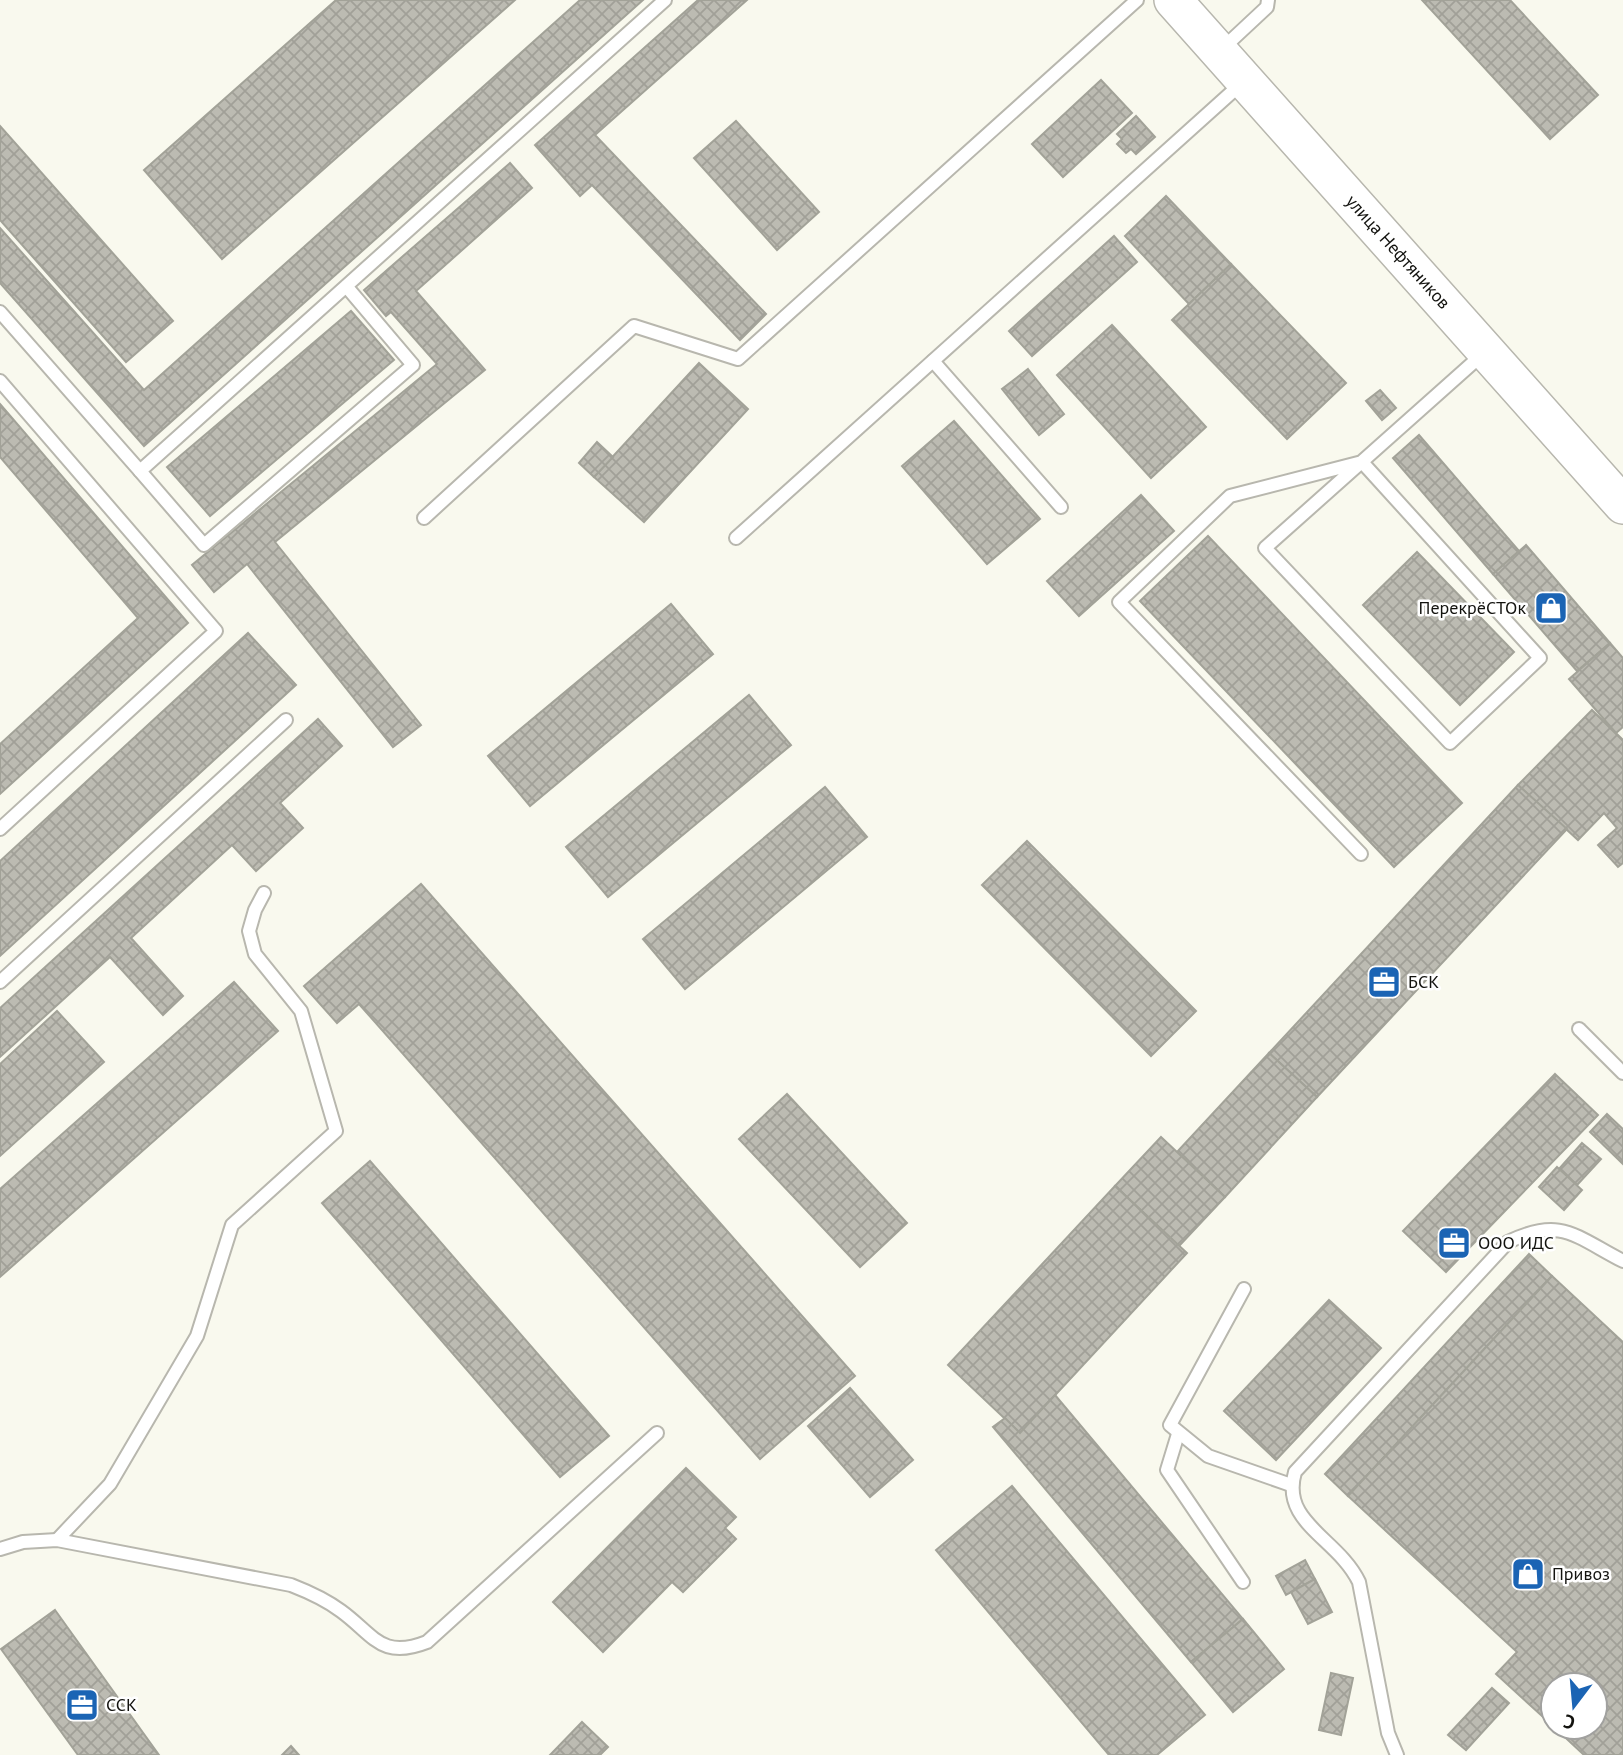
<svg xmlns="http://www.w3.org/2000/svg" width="1623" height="1755" font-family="'PT Sans',sans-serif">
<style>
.building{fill:url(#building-cross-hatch);stroke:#a2a298;stroke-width:2}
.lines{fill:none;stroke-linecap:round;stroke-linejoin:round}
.lane-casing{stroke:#b8b7ae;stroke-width:16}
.secondary-casing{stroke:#b8b7ae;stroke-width:40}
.lane{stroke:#fff;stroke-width:12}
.secondary{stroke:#fff;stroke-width:37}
.labels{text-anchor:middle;stroke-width:5;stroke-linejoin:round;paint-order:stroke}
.street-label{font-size:18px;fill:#13130f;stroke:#fff}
.poi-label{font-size:18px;fill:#13130f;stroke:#fff;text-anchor:start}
</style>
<defs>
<pattern id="building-cross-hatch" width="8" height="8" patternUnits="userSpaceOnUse" patternTransform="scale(1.75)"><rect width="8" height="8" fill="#bcbbb2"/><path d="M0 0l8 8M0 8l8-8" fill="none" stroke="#a1a098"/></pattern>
</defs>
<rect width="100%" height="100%" fill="#f9f9ee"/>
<g class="building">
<path d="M 336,0 L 515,0 L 222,259 L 144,170 Z"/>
<path d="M 580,0 L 643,0 L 144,446 L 0,283 L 0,228 L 144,390 Z"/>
<path d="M 698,0 L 747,0 L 595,135 L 766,314 L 740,340 L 592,185 L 580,196 L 535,145 Z"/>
<path d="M 1422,0 L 1510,0 L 1598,95 L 1550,139 Z"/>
<path d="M 1101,80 L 1132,113 L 1063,177 L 1032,144 Z"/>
<path d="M 1136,116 L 1155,137 L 1136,154 L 1131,149 L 1126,153 L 1117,144 L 1122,139 L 1117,134 Z"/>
<path d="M 736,121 L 819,212 L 777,250 L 694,158 Z"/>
<path d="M 0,126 L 173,321 L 126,362 L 0,220 Z"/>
<path d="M 510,163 L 532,188 L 416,291 L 485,370 L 275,542 L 421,725 L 393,747 L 247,564 L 214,592 L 192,565 L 437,364 L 391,312 L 386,316 L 364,290 Z"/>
<path d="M 1166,196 L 1231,264 L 1189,304 L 1125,236 Z"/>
<path d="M 1114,236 L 1137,262 L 1032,356 L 1009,331 Z"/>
<path d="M 1231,264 L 1346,383 L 1287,439 L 1172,320 Z"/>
<path d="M 351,311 L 394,360 L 210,516 L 167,467 Z"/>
<path d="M 1112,325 L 1206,427 L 1151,478 L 1057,375 Z"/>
<path d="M 699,363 L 748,409 L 644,522 L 594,477 Z"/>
<path d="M 1028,369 L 1064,414 L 1039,435 L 1002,389 Z"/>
<path d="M 1380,390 L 1396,408 L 1382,420 L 1366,401 Z"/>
<path d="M 0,404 L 188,623 L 0,794 L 0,744 L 138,618 L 0,457 Z"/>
<path d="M 954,421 L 1040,519 L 987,564 L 902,466 Z"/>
<path d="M 1419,435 L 1519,551 L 1493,574 L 1393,458 Z"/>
<path d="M 597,442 L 613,457 L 594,477 L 579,463 Z"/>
<path d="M 1141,495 L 1174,531 L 1079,616 L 1047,581 Z"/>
<path d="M 1208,536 L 1462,803 L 1394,867 L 1140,601 Z"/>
<path d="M 1526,545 L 1610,643 L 1577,671 L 1493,574 Z"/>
<path d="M 1417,552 L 1514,652 L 1460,705 L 1363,605 Z"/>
<path d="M 671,604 L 713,654 L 530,806 L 488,756 Z"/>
<path d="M 248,633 L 296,685 L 0,956 L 0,861 Z"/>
<path d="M 1610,643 L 1623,658 L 1623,727 L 1616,733 L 1569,679 Z"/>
<path d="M 749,695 L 791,745 L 608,897 L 566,847 Z"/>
<path d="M 1592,710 L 1623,740 L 1623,863 L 1618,867 L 1598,845 L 1617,828 L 1604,813 L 1578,840 L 1518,785 Z"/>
<path d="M 318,719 L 342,746 L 280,803 L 303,828 L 256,871 L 232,845 L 131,938 L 183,996 L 163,1015 L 110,957 L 0,1057 L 0,1008 Z"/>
<path d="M 1518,785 L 1567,829 L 1317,1097 L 1269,1053 Z"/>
<path d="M 825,787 L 867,837 L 685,989 L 643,939 Z"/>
<path d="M 1027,841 L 1196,1011 L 1151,1056 L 982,885 Z"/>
<path d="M 421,884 L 855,1376 L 760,1459 L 359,1004 L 337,1023 L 304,986 Z"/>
<path d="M 234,982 L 278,1031 L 0,1277 L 0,1189 Z"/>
<path d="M 57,1011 L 104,1062 L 0,1156 L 0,1064 Z"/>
<path d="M 1269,1053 L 1317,1097 L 1225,1197 L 1177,1152 Z"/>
<path d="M 1555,1074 L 1598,1115 L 1446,1272 L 1403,1231 Z"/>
<path d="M 787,1094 L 907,1223 L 860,1267 L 739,1139 Z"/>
<path d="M 1607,1114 L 1623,1129 L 1623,1164 L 1590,1132 Z"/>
<path d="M 1161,1137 L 1225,1197 L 1179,1246 L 1115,1186 Z"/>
<path d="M 1582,1143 L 1601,1159 L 1577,1185 L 1559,1169 Z"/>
<path d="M 370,1161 L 609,1436 L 560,1477 L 322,1203 Z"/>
<path d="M 1557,1167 L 1582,1190 L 1564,1210 L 1539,1187 Z"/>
<path d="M 1115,1186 L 1187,1253 L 1020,1433 L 948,1365 Z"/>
<path d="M 1529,1254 L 1552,1276 L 1348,1496 L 1325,1474 Z"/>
<path d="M 1552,1276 L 1623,1342 L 1623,1755 L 1584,1755 L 1554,1727 L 1595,1727 L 1595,1685 L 1553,1685 L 1553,1726 L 1496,1674 L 1517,1652 L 1348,1496 Z"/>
<path d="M 1329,1300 L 1381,1348 L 1276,1460 L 1224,1411 Z"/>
<path d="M 850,1388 L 913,1460 L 870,1497 L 808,1426 Z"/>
<path d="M 1055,1395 L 1243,1619 L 1191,1662 L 993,1427 L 1005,1418 L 1020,1433 Z"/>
<path d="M 686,1468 L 736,1517 L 725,1528 L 736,1539 L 683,1592 L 672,1582 L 603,1652 L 553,1602 Z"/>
<path d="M 1012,1486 L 1205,1715 L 1157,1755 L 1109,1755 L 936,1550 Z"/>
<path d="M 1305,1560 L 1315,1579 L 1286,1595 L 1276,1576 Z"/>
<path d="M 1315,1579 L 1332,1612 L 1308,1624 L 1291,1592 Z"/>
<path d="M 55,1610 L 159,1755 L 78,1755 L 1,1649 Z"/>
<path d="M 1243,1619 L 1284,1669 L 1233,1712 L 1191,1662 Z"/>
<path d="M 1331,1673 L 1353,1678 L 1341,1735 L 1319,1730 Z"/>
<path d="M 1492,1688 L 1509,1703 L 1466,1750 L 1448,1735 Z"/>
<path d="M 582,1722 L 608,1747 L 600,1755 L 550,1755 Z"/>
<path d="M 291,1746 L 299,1755 L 282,1755 Z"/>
</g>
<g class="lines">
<defs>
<g id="lane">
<path d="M 1222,49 L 1267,7 L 1268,0"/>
<path d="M 346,286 L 413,365 L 204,545 L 140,471 L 665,0"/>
<path d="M 0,312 L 140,471"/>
<path d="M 933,361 L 1061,507"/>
<path d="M 0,381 L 216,631 L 0,829"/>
<path d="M 424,518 L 634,326 L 738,359 L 1137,0"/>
<path d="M 736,538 L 1242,83"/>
<path d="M 1361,854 L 1119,602 L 1230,496 L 1362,462 L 1540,658 L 1450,743 L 1265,548 L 1485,352"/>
<path d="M 0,982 L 286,720"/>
<path d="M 1579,1029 L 1623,1073"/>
<path d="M 1244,1289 L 1170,1425 L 1208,1456 L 1291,1485"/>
<path d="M 1178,1434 L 1167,1470 L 1243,1582"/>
<path d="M 57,1540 L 110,1484 L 197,1336 L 232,1225 L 336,1131 L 301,1011 L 255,954 L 249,931 L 255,910 L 264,893"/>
<path d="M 0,1549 L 23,1542 L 57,1540 L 291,1585 C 309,1592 325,1599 341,1611 C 374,1635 381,1660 427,1642 L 657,1433"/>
<path d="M 1397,1755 L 1388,1733 L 1359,1582 C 1338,1538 1280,1523 1295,1472 L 1508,1242 C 1561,1216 1576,1237 1623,1261"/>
</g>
<path id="secondary" d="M 1173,0 L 1623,505"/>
</defs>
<use href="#lane" class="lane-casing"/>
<use href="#secondary" class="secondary-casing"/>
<use href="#lane" class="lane"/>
<use href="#secondary" class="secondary"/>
</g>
<defs>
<symbol id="shop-square" viewBox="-11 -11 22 22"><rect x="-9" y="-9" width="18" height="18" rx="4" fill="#1b64b4" stroke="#fff"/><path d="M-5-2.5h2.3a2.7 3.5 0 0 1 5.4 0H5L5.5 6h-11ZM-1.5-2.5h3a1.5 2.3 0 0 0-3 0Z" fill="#fff"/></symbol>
<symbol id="office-square" viewBox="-11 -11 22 22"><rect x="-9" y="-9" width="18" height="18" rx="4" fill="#1b64b4" stroke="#fff"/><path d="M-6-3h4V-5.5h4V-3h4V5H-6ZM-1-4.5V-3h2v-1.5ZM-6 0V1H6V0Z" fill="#fff"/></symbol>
</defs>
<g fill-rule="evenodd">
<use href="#shop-square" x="1532" y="589" width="38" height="38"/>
<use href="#office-square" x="1365" y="963" width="38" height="38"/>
<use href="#office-square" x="1435" y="1224" width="38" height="38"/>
<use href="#shop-square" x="1509" y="1555" width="38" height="38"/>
<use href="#office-square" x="63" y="1686" width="38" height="38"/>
</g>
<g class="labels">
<g class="street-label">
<text transform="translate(1398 252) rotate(48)" y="6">улица Нефтяников</text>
</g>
<g class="poi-label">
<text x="1526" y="614" text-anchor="end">ПерекрёСТОк</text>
<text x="1408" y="988">БСК</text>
<text x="1478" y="1249">ООО ИДС</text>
<text x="1552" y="1580">Привоз</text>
<text x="106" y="1711">ССК</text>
</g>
</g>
<g transform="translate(1574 1706) rotate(196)"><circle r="33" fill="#ffffff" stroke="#a1a19f" stroke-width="2"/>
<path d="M0-5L12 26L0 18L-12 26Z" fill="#1b64b4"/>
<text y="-10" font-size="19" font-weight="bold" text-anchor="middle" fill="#13130f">С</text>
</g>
</svg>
